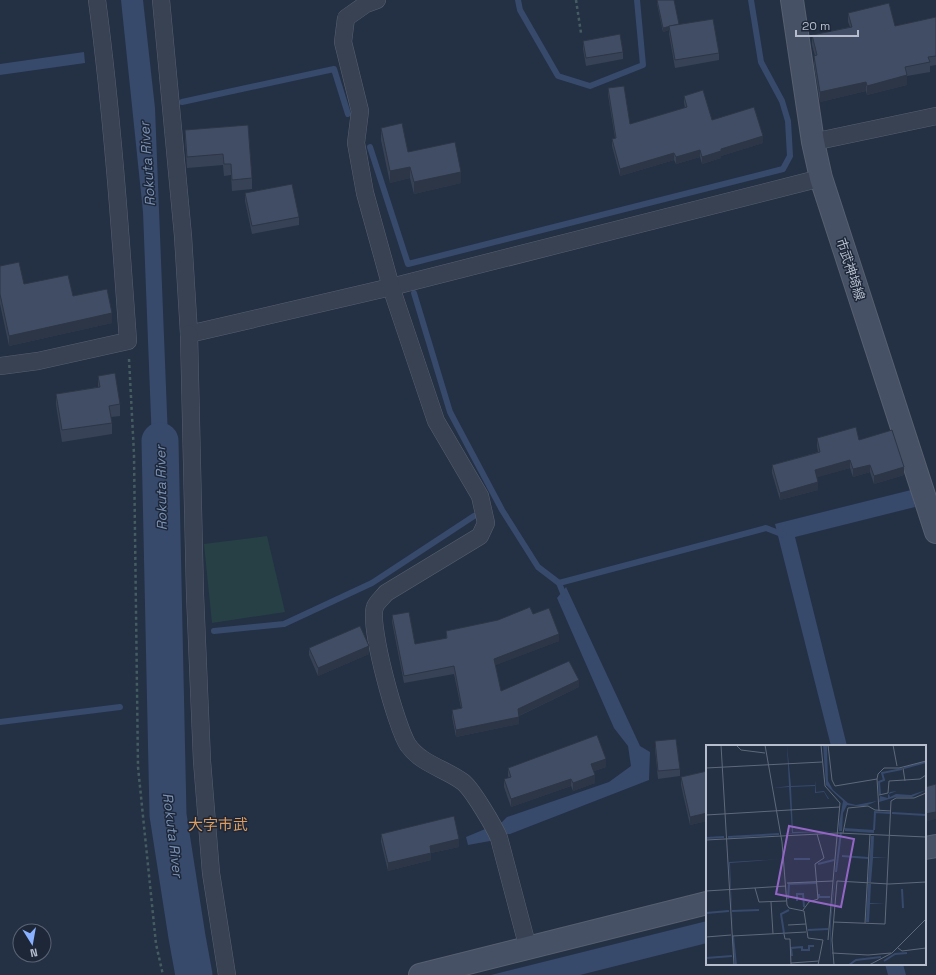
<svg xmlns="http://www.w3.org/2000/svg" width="936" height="975" font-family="'Space Grotesk','Noto Sans JP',sans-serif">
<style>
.green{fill:#264045}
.water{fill:#374a6c}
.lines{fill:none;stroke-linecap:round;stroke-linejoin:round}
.stream{stroke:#374a6c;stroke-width:6}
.river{stroke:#374a6c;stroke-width:37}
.street-casing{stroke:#576070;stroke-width:18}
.secondary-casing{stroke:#576070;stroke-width:24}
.path{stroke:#455d61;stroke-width:2.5;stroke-dasharray:3 3;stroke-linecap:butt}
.street{stroke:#394253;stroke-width:17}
.secondary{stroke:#465166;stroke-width:22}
.wall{fill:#374256}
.shaded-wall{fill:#2d3646}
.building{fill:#404d64;stroke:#2d3646}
.labels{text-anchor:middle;stroke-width:3;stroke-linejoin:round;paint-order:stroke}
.street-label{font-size:13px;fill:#b6becd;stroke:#1d2738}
.water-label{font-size:14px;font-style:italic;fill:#7b92b6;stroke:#1d2738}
.quarter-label{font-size:15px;fill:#de9d5f;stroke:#1d2738}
.inset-river{fill:none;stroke:#374a6c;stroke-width:2}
.inset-road{fill:none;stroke:#5e697b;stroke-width:1}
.view{fill:#9366c5;fill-opacity:0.15;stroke:#9366c5;stroke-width:2}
.inset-edge{fill:none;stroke:#b6becd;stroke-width:2}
</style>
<rect width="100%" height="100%" fill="#243044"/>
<path class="green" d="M 267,536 L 285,612 L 212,623 L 204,544 Z"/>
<g class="water">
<path d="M 121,0 L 143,0 L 155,108 L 170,489 L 154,495 L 143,212 Z"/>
<path d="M 84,52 L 85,63 L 0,75 L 0,64 Z"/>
<path d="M 911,490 L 915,507 L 795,537 L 847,746 L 831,746 L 775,524 Z"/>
<path d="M 566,587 L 640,746 L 650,752 L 649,780 L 510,834 L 502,834 L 490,841 L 468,845 L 466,837 L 502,822 L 507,817 L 609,782 L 631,766 L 628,746 L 614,728 L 557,598 Z"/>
<path d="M 707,921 L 707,943 L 580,975 L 491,975 Z"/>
<path d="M 885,964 L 903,964 L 906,975 L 888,975 Z"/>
</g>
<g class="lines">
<g class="stream">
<path d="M 518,0 L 520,10 L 558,76 L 590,86 L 643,65 L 637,0"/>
<path d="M 182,102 L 334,69 L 348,114"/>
<path d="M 370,147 L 408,264 L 783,169 L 790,156 L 788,121 L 782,101 L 761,62 L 751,0"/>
<path d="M 414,293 L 450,412 L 502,510 L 538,567 L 559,583 L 565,598"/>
<path d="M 559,583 L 766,528 L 784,535"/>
<path d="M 214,631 L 284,624 L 372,583 L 474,516"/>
<path d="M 0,722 L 120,707"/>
</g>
<path class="river" d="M 160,441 L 168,815 L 187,937 L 194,975"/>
<defs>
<g id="street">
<path d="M 161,0 L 183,236 L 189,334 L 391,287 L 821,178"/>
<path d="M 377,0 L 366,4 L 346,18 L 343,42 L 360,111 L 356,143 L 365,193 L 391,287 L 436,421 L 480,496 L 486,523 L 480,536 L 386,593 C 383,597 376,603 375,607 C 368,625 397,729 408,745 C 421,764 446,769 463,782 C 472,789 494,826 499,838 L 528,948"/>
<path d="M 813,142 L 936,116"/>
<path d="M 189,334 L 195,594 L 202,761 L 211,873 L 227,975"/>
<path d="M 0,366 L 38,361 L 128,341 C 120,227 112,113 97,0"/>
</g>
<g id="secondary">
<path d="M 792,0 L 813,142 L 821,178 L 936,532"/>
<path d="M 925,848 L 936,846"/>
<path d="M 420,975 L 707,903"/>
</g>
</defs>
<use href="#street" class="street-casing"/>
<use href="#secondary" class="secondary-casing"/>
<g class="path">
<path d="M 576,0 L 581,33"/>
<path d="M 129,359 L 134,454 L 138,767 L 156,944 L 163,975"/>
</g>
<use href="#street" class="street"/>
<use href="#secondary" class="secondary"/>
</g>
<g class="wall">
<path d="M 657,0 L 679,24 L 719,53 L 719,60 L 675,68 L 669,34 L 669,30 L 663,32 L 657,4 Z"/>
<path d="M 848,13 L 895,26 L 936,17 L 936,65 L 930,66 L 930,72 L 907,76 L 907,85 L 867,95 L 866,91 L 820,102 L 814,65 L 814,56 L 815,56 L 812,45 L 812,35 L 850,27 L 848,22 Z"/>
<path d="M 583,41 L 623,52 L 623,59 L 586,66 L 583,49 Z"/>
<path d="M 608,88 L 630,124 L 685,108 L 684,103 L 684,96 L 712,120 L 763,143 L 721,156 L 721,158 L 702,164 L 700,157 L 676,164 L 674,160 L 620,176 L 612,146 L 612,139 L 615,138 L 608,95 Z"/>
<path d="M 248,125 L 252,178 L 252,189 L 232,191 L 231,175 L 224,176 L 223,165 L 187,168 L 185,141 L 185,130 Z"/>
<path d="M 381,128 L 408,152 L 461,183 L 414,194 L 410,178 L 390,183 L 381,140 Z"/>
<path d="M 245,193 L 299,217 L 299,225 L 252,234 L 245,201 Z"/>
<path d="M 0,266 L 24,284 L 73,296 L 112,323 L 9,346 L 0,304 Z"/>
<path d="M 98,376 L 120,404 L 120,416 L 111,417 L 112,423 L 112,434 L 62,442 L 56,405 L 56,394 L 98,387 Z"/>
<path d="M 817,438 L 859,440 L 904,475 L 874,484 L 870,472 L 853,477 L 850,468 L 817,477 L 818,490 L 780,500 L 772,473 L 772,465 L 818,452 L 817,446 Z"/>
<path d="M 533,614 L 559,641 L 495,665 L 501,691 L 579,687 L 519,716 L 519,724 L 456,737 L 452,717 L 452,710 L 461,708 L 454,674 L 404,683 L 392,622 L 392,615 L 415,644 L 446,639 L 446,631 Z"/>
<path d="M 309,648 L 369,654 L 318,676 L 309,655 Z"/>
<path d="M 655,741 L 680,769 L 680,776 L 658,779 L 655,749 Z"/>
<path d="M 606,767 L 594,771 L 595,783 L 573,791 L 571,786 L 511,807 L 504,787 L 504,779 L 509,778 L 508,776 L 508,768 Z"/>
<path d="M 707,771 L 707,821 L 690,825 L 681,785 L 681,777 Z"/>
<path d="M 381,834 L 459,847 L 431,853 L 431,860 L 388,871 L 381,842 Z"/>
</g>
<g class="shaded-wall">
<path d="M 669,26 L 669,30 L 663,32 L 663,28 Z"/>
<path d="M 907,75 L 907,85 L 867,95 L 867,86 Z"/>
<path d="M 866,82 L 866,91 L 820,102 L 820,92 Z"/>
<path d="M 763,136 L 763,143 L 721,156 L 721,158 L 702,164 L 702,157 L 721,149 Z"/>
<path d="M 700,150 L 700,157 L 676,164 L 676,157 Z"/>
<path d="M 674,153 L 674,160 L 620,176 L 620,169 Z"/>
<path d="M 410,167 L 410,178 L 390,183 L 390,171 Z"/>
<path d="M 461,172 L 461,183 L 414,194 L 414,182 Z"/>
<path d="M 112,313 L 112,323 L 9,346 L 9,336 Z"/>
<path d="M 850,460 L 850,468 L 815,478 L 815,470 Z"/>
<path d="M 870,465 L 870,472 L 853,477 L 853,469 Z"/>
<path d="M 904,467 L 904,475 L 874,484 L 874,476 Z"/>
<path d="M 818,482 L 818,490 L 780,500 L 780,493 Z"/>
<path d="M 559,634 L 559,641 L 494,666 L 494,659 Z"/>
<path d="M 369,646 L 369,654 L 318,676 L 318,668 Z"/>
<path d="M 579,680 L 579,687 L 518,716 L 518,709 Z"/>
<path d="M 519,717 L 519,724 L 456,737 L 456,730 Z"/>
<path d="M 606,759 L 606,767 L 591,772 L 591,764 Z"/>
<path d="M 595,775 L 595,783 L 573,791 L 573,783 Z"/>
<path d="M 571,779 L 571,786 L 511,807 L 511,799 Z"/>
<path d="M 936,812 L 936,819 L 925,822 L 925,814 Z"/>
<path d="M 707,813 L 707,821 L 690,825 L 690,817 Z"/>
<path d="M 459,839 L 459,847 L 431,853 L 431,860 L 388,871 L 388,863 L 430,846 Z"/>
</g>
<g class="building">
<path d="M 657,0 L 674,0 L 679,24 L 663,28 Z"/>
<path d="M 889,3 L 895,26 L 936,17 L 936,56 L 928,57 L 930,62 L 905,67 L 907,75 L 867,86 L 866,82 L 820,92 L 814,56 L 817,55 L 812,35 L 852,27 L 848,13 Z"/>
<path d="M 713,19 L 719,53 L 675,60 L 669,26 Z"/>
<path d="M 620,34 L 623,52 L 586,58 L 583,41 Z"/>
<path d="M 624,86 L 630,124 L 687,107 L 684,96 L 703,90 L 712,120 L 754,107 L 763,136 L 721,149 L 721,151 L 702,157 L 700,150 L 676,157 L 674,153 L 620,169 L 612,139 L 616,138 L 608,88 Z"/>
<path d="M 402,123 L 408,152 L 455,142 L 461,172 L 414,182 L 410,167 L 390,171 L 381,128 Z"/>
<path d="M 248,125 L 252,178 L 232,180 L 231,164 L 224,164 L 223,154 L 187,157 L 185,130 Z"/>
<path d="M 292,184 L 299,217 L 252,226 L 245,193 Z"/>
<path d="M 19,262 L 24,284 L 68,275 L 73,296 L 107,289 L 112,313 L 9,336 L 0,294 L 0,266 Z"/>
<path d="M 115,373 L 120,404 L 109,406 L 112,423 L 62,430 L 56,394 L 100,387 L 98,376 Z"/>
<path d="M 856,427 L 859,440 L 892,430 L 904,467 L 874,476 L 870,465 L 853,469 L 850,460 L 815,470 L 818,482 L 780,493 L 772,465 L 820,452 L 817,438 Z"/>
<path d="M 530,607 L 533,614 L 549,608 L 559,634 L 494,659 L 501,691 L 569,661 L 579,680 L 518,709 L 519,717 L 456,730 L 452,710 L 462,708 L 454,666 L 404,676 L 392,615 L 409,612 L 415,644 L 447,638 L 446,631 L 498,620 Z"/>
<path d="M 360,626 L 369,646 L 318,668 L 309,648 Z"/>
<path d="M 597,735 L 606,759 L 591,764 L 595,775 L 573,783 L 571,779 L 511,799 L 504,779 L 511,777 L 508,768 Z"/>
<path d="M 676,739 L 680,769 L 658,771 L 655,741 Z"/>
<path d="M 707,771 L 707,813 L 690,817 L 681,777 Z"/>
<path d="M 936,784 L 936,812 L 925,814 L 925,787 Z"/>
<path d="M 454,816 L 459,839 L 430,846 L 431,853 L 388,863 L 381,834 Z"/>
</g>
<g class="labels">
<g class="street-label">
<text transform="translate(851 269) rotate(72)" y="5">市武神埼線</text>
</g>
<g class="water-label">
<text transform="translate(147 164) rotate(-94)" y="5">Rokuta River</text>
<text transform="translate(161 488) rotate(-91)" y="5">Rokuta River</text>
<text transform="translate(173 835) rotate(83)" y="5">Rokuta River</text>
</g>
<g class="quarter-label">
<text x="218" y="830">大字市武</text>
</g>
</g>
<g transform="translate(706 745)">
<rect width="220" height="220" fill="#243044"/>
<path d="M 81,0 L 85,41 L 109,40 L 109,35 L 117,34 L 109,35 L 110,47 L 118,46 L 123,54 L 133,55 L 122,54 L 118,47 L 109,48 L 109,41 L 85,42 L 87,87 L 131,86 L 75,89 L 86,88 L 83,42 L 67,43 L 83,41 ZM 117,0 L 121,0 L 122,36 L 127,45 L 142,58 L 150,60 L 171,56 L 159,61 L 150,61 L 141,60 L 137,68 L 136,86 L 133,86 L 133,79 L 137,56 L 120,40 ZM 220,45 L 206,52 L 190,52 L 173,57 L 174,51 L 182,53 L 182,50 L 184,47 L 191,46 L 183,49 L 184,52 L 190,49 L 205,50 ZM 138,83 L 168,85 L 168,88 L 139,86 ZM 165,91 L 168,91 L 167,112 L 182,113 L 167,113 L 165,137 L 162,137 ZM 77,114 L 24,118 L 27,191 L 23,117 ZM 130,125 L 125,176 L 125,220 L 124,176 ZM 162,139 L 165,139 L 164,158 L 179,159 L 164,159 L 163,177 L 160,177 Z" fill="#374a6c"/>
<path class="inset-river" d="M 198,23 L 220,17M 174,49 L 173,37 L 178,35 L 176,28 L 196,24M 186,68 L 220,70M 168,85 L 169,67 L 184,68M 22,92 L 73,89M 0,93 L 18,92M 136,111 L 162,113M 88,114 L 104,114M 112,119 L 128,115M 130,127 L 135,87M 196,144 L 197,163M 113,149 L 113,152 L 124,152M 82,154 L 83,139 L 110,138M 91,156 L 91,149 L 97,149 L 98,162M 26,166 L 53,165M 0,168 L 23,166M 102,185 L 122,184M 78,188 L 75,169 L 83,165M 27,191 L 30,220M 86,211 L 85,203 L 96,202 L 96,205 L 103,205 L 103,201 L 108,201M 0,213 L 26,211M 178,216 L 189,209 L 201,208M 143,220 L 150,215 L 175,212"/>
<path class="inset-road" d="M 15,0 L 28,220M 30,0 L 35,5 L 59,8M 59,0 L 76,97 L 81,160 L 83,163 L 98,166 L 102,193 L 117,195 L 112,220M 115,0 L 119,41 L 134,58 L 127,136M 122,0 L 126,35 L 129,41 L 171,34 L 172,29 L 178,23 L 193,23 L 220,16M 187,0 L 191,21M 0,23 L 116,17M 197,23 L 199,36M 171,34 L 173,66M 173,50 L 182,48 L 183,36 L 214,34 L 220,30M 0,70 L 134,62M 137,88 L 142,63 L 162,61 L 169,65 L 185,66M 0,95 L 132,88 L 220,92M 81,138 L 127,136 L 122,195M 49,143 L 53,157 L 80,156M 0,146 L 80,141M 65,157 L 67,189M 97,165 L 103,157 L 112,154 L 109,119 L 118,113 L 111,89M 127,177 L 179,179 L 185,56 L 190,53 L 208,53 L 220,48M 159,178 L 164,89M 82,180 L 100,179M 78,189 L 79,194 L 84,194 L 85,220M 26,191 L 100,187M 0,192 L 25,190M 192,203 L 196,206 L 220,203M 126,208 L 162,210 L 185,208M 85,218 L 113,216M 128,220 L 126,195 L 131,136 L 183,139 L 220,137M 163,220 L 186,208 L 220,174"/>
<path class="view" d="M 83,81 L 148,94 L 135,162 L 70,149 Z"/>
<rect width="220" height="220" class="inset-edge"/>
</g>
<g transform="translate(32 943) rotate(169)"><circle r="19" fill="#1d2738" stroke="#5a6374"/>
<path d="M0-3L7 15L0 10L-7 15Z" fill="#89b1ff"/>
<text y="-6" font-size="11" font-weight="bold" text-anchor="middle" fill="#b6becd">N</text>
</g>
<path d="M796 30v6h62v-6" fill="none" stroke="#b6becd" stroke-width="2"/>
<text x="802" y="30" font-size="12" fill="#b6becd" stroke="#1d2738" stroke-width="3" paint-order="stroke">20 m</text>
</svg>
